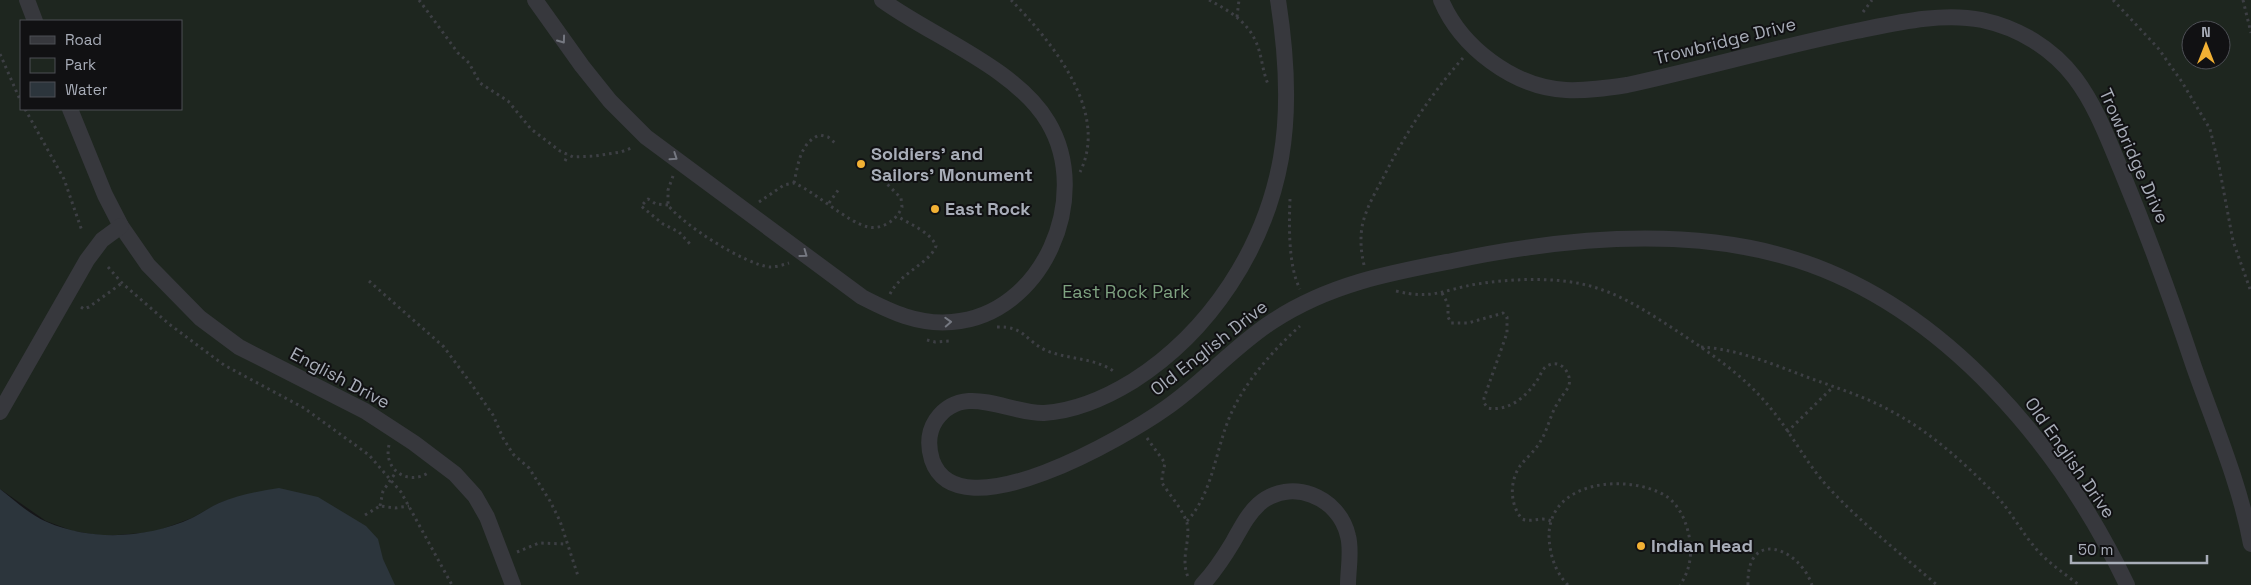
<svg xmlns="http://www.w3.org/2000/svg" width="2251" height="585" font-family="'Space Grotesk',sans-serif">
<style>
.green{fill:#1e261f;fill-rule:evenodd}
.water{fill:#2c353c}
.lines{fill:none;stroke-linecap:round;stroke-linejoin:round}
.path{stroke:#3d3f44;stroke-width:3;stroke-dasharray:2.5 4;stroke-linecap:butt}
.street{stroke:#37383d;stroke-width:16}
.oneway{stroke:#757881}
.poi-dot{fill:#f2b134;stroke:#111113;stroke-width:2}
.labels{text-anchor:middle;stroke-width:4;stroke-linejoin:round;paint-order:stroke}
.street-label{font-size:18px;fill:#a8adb8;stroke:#111113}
.poi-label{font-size:18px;font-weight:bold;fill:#a8adb8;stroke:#111113;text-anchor:start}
.park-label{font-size:18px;fill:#7fa381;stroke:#111113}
</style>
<rect width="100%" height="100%" fill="#161618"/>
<path class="green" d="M 0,0 L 2251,0 L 2251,585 L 358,585 L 272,500 L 232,499 L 219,503 L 192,518 L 154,532 L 105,536 L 73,531 L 46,521 L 0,489 ZM 21,21 L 181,21 L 181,109 L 21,109 ZM 2191,30 L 2221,30 L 2221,60 L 2191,60 Z"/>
<path class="water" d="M 279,488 L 318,497 L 366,526 L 378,539 L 383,559 L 395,585 L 0,585 L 0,489 C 14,500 30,515 47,522 C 93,542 148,538 192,518 C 202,513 210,507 219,503 C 239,495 259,491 279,488 Z"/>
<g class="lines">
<g class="path">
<path d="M 419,0 L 458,53 L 469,63 L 480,83 L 508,101 L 531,129 L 560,151 L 573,157 L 595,156 L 621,152 L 634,147"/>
<path d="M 1011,0 C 1051,41 1110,111 1080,172"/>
<path d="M 1209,0 C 1228,10 1247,21 1256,42 C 1262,55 1262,70 1268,84"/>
<path d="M 2113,0 L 2158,48 L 2182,82 L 2210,129 L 2219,166 L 2233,241 L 2251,292"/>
<path d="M 2243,0 L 2251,33"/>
<path d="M 1863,12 L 1872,0"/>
<path d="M 1237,17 L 1239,0"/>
<path d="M 0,54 L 21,102"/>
<path d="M 25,109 L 64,179 L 82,231"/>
<path d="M 565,161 L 568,155"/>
<path d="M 673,176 L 668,190 L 668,205 C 683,225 746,265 770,267 C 776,267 783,265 789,263"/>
<path d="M 794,183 C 798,165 800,142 820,135 L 828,137 L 835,143"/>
<path d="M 1290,199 C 1289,224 1288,266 1300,289"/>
<path d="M 759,202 L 784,185 L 794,183 C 817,193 847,222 868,227 C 882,230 897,220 902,207 L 901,198 L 887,184"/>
<path d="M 829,203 L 839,189"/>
<path d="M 668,205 L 656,204 L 648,199 L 641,206 L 663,224 L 679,232 L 690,244"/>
<path d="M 1364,265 C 1361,252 1360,240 1362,227 C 1365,210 1375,193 1383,178 C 1405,134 1430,95 1463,58"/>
<path d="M 108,267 L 122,283 L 169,324 L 224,365 L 304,408 L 369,455 L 401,492 L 452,585"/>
<path d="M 369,281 L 444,347 L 472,385 L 493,415 L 503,438 L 513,454 L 529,468 L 550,501 L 560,521 L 578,576"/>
<path d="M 1396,291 C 1433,300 1442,290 1477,284 C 1511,279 1549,277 1582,284 C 1619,292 1649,313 1680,333 C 1713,355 1747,378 1772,410 C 1792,434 1806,463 1828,487 C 1861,523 1900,553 1937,585"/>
<path d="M 1442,293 L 1448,304 L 1448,317 L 1451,323 L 1468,323 L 1500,314 L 1503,313 L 1507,317 L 1507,333 L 1484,398 L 1484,403 L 1488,408 C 1509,412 1527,396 1538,379 C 1541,374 1543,367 1549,365 C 1561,359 1572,374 1569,385 C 1567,391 1562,395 1559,401 C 1550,414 1548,430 1540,442 C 1535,451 1526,458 1520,466 C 1509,482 1510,505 1522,519 C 1532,523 1541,516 1551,521"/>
<path d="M 890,294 C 901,272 930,263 936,246 C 931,232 909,224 897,216"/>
<path d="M 81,307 L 84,309 L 89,307 L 122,283"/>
<path d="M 997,327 C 1024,326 1025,340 1045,350 C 1068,360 1094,357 1115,372"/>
<path d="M 927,340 L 935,342 L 950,341"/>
<path d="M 1701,347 C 1736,349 1767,362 1799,374 C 1830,386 1862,395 1891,411 C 1929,431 1962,461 1992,491 C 2010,509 2021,532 2038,551 C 2050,564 2065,574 2079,585"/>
<path d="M 1787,432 L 1833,387"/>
<path d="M 1147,438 L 1165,463 L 1162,477 L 1162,483 C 1170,495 1183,510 1187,523 C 1191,541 1180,557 1188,577"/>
<path d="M 389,445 C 383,469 407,486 428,473"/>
<path d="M 380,506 L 383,491 L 396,472"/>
<path d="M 365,515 L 380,506 L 395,508 L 409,506"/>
<path d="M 1187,521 C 1213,493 1215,451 1230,416 C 1244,383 1273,350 1300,326"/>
<path d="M 517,552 L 539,543 L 566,544"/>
<path d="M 1568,585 C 1555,572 1550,555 1549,537 C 1548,480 1628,473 1666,496 C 1680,505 1688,525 1690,542 C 1692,557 1689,572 1680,585"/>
<path d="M 1748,585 C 1746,528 1799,547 1812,585"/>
</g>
<g class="street">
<path d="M 27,0 L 35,21"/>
<path d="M 535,0 L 582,66 L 610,101 L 646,137 L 862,297 C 891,312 918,325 952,322 C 1043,315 1093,197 1048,122 C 1016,68 931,36 882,0"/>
<path d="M 1278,0 C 1286,51 1290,107 1281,158 C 1265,248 1210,332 1133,381 C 1107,397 1075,411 1044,413 C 1008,414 963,381 936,420 C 928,432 928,447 932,460 C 958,536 1128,435 1166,408 C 1204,382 1234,346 1273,321 C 1299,304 1329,291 1359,282 C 1389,273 1421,267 1452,261 C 1561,238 1688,225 1797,260 C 1946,308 2061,447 2127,585"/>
<path d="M 1441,0 C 1461,47 1513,87 1566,90 C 1587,91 1607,88 1627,85 C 1704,68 1779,47 1856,31 C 1896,23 1941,12 1982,20 C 2019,28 2052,48 2075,78 C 2096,106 2108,139 2121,170 C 2148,235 2172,301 2194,367 C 2214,424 2240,484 2251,544"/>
<path d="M 70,109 L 105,195 L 121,226 L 148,265 L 200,318 L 239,347 L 365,411 L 414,443 L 455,474 L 475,496 L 487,517 L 513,585"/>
<path d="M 0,412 L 87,260 L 102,240 L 121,226"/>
<path d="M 1202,585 C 1214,572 1224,557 1233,542 C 1241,528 1247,515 1259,504 C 1290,477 1339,496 1348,536 C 1352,551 1348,569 1348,585"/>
</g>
</g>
<defs><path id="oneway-chevron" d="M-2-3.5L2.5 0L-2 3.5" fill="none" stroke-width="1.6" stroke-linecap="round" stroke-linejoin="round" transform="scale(1.25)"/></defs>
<g class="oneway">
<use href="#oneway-chevron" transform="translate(562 40) rotate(54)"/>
<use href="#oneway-chevron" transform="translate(674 157) rotate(34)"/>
<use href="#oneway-chevron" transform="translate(804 254) rotate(36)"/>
<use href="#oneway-chevron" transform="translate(948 322) rotate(-3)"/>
</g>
<g class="poi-dot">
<circle cx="861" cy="164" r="5"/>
<circle cx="935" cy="209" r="5"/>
<circle cx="1641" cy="546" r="5"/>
</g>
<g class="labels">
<g class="street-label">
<text transform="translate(1725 41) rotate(-14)" y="6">Trowbridge Drive</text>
<text transform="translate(2134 156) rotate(66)" y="6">Trowbridge Drive</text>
<text transform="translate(1209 348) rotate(-38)" y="6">Old English Drive</text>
<text transform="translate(340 378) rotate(28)" y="6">English Drive</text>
<text transform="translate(2070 458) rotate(55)" y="6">Old English Drive</text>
</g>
<g class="poi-label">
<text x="871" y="160">Soldiers' and<tspan x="871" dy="21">Sailors' Monument</tspan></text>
<text x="945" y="215">East Rock</text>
<text x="1651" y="552">Indian Head</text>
</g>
<g class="park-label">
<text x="1126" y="298">East Rock Park</text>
</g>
</g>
<rect x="20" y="20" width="162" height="90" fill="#111113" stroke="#4d4f55"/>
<rect x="30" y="36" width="25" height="8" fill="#37383d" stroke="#4d4f55"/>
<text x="65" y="45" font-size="15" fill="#a8adb8">Road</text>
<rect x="30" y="58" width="25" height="15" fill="#1e261f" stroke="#4d4f55"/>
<text x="65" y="70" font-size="15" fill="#a8adb8">Park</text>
<rect x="30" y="82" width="25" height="15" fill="#2c353c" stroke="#4d4f55"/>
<text x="65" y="95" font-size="15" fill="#a8adb8">Water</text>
<g transform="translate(2206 45)"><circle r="24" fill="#111113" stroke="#4d4f55"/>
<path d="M0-4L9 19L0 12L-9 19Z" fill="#f2b134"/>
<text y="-8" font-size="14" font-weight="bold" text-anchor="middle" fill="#a8adb8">N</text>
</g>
<path d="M2071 555v8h136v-8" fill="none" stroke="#a8adb8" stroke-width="2.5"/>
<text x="2078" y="555" font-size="15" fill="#a8adb8" stroke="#111113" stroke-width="4" paint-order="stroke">50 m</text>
</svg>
